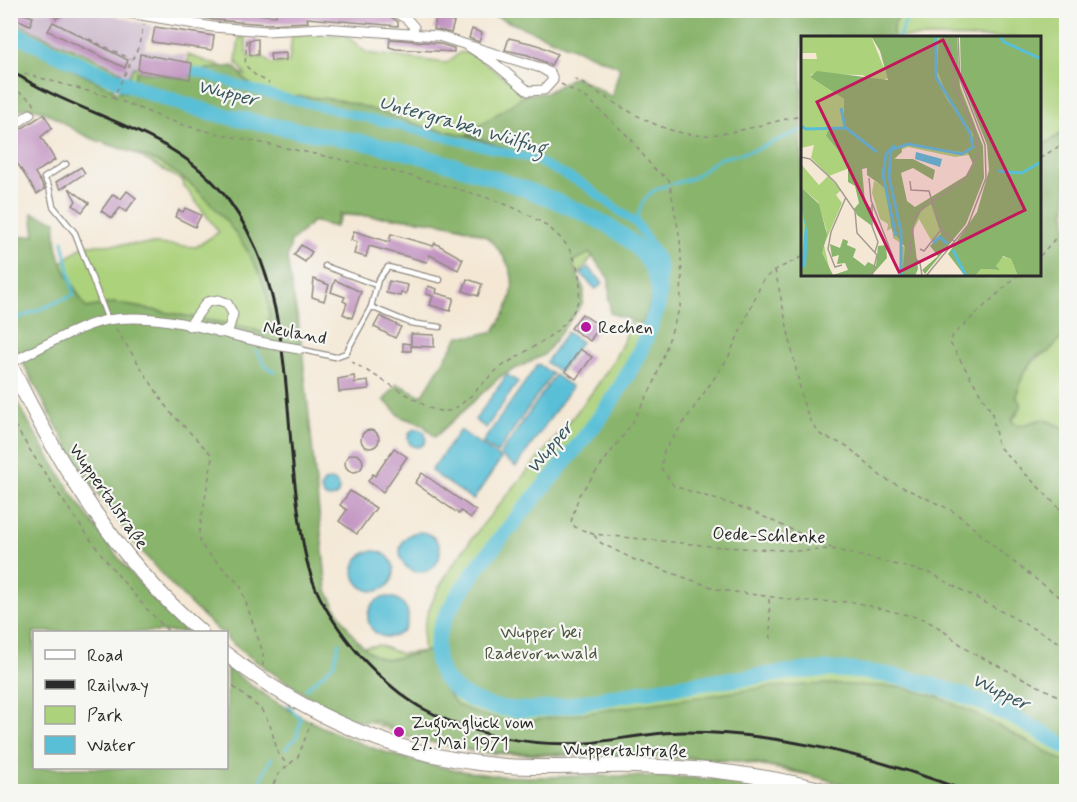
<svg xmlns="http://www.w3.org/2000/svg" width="1077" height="802" font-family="Mynerve,sans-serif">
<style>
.industrial{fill:#cfbdcf}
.green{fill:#acd27c;stroke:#6c7e54;stroke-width:1.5}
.forest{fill:#89b46c;stroke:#5a704c;stroke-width:1.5}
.water{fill:#59bfd7;stroke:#427581;stroke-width:1.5}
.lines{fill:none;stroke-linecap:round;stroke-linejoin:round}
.stream{stroke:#59bfd7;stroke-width:3}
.canal{stroke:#59bfd7;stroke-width:9}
.river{stroke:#59bfd7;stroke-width:16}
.building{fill:#c294c2}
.lane-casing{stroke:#908a80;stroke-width:7}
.street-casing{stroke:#908a80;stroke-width:11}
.secondary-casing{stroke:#908a80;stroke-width:16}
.path{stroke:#908a80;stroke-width:1.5;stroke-dasharray:4.5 4.5;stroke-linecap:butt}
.lane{stroke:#fff;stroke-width:4.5}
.street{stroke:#fff;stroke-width:9}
.secondary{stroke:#fff;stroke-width:14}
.rail{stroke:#2b2b2b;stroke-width:3}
.street-bridge-casing{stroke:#908a80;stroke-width:11;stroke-linecap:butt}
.street-bridge{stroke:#fff;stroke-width:9}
.poi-dot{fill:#b5179e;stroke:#f6f6f2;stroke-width:2}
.labels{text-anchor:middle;stroke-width:4.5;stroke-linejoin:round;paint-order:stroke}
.poi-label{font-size:18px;fill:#2b2b2b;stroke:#f6f6f2;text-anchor:start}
.street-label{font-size:18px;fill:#2b2b2b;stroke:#f6f6f2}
.park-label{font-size:18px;fill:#4b553f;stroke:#f6f6f2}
.water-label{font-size:20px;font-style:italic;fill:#39575f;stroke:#f6f6f2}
.inset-river{fill:none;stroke:#59bfd7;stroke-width:3}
.inset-road{fill:none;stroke:#a49c91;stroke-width:1.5}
.view{fill:#c2185b;fill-opacity:0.15;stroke:#c2185b;stroke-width:3}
.inset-edge{fill:none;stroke:#2b2b2b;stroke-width:3}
</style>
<rect width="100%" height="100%" fill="#f6f6f2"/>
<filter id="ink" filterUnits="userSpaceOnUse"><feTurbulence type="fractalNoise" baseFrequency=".0167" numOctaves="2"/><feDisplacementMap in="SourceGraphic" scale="12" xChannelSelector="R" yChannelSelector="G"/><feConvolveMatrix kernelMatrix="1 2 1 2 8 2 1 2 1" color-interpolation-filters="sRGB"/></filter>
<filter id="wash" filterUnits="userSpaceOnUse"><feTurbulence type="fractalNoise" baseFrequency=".008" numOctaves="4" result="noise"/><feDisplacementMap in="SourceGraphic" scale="24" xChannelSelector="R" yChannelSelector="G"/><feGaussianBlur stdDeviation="1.35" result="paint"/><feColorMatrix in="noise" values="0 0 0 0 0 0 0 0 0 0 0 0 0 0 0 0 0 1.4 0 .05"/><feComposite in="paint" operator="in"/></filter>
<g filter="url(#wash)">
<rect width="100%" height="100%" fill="#f4e8d5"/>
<path class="industrial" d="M 10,11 L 97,11 L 153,26 L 144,49 L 186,55 L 182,75 L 130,79 L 87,61 L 11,21 Z"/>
<g class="green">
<path d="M 901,11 L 1066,11 L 1066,131 L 1040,147 L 1040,38 L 893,37 L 893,27 Z"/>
<path d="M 10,18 C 44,41 86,51 121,72 L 112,92 L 118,95 L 134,67 L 187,71 L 188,55 L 246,75 L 236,62 L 239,37 L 245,37 L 248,57 L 265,58 L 271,64 L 289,62 L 292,35 L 345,35 L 367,53 L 446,63 L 461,52 L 473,55 L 527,94 L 484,125 L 609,188 L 1066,700 L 1066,791 L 835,780 L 736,761 L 480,753 L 404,736 L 301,692 L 336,651 L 379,645 L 401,654 L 424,651 C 405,567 608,415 631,320 L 608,299 L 623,278 L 595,253 L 567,290 C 542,273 517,253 491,239 C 451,217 387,218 342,215 L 336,227 L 276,212 L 299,325 L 297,336 L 267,331 L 266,334 L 250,328 L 115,303 L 86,308 L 61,263 L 84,245 L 157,244 L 196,247 L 219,232 L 184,186 L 183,181 L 122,146 L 11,95 Z"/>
<path d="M 1066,333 L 1066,429 C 1060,426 1051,420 1043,420 C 1031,419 1023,430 1011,421 L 1018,414 C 1012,366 1038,361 1066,333 Z"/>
</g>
<g class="forest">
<path d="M 482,11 L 901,11 L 893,27 L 893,37 L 802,38 L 802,274 L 1040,274 L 1040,147 L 1066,131 L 1066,333 L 1047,353 L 1036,356 L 1024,372 L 1016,396 L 1021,405 L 1011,421 L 1020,426 L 1043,419 L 1066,429 L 1066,747 C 996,704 924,673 841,670 C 811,669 780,673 751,677 C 707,682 664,687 621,695 C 584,702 541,714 504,709 C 478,705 448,692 438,666 C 427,636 454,601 470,578 C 532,491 641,400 659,292 C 661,281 664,270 660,258 C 639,196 523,155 467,134 L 527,94 L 546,93 L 575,76 L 612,97 L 620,67 Z"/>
<path d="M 10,37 L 115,91 L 130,92 L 137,71 L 184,78 L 207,69 L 234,66 C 239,72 246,82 253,86 C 279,99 310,95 338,100 C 365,105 393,117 420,125 C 436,130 453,131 469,136 C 521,153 633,200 652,254 C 661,278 651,302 642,324 L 610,313 L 609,279 L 590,253 L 572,262 L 584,290 L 582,304 L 544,355 L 501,376 L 435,437 L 422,424 L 401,417 L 384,400 L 397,384 L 422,396 L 459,336 L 474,336 L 494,331 C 509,309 521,285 505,259 C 501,253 494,242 488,238 C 452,217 382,218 340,214 L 335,227 L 313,221 L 291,242 L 287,259 L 302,348 L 327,590 C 337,611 361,659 388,659 C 402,658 417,653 431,650 L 440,683 L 457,705 L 478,714 L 503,720 L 522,722 L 769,687 L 827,684 L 901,687 L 938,697 L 974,713 L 1066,762 L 1066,791 L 867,791 L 788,769 L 750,762 L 689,757 L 481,752 L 412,738 L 375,720 C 372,720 369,722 367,722 C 342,723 247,657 227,639 L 226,632 L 220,632 C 143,564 84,483 38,391 C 29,373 16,353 11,333 C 6,315 11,260 11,238 L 35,235 L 32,213 L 56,221 C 53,258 69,278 86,308 L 114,303 L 250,328 L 265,334 C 287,282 210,192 167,167 C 141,151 109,148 82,134 C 60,123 33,95 11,115 Z"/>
<path d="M 10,389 C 59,478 112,562 186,632 L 34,632 L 34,768 L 226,768 L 227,667 C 302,729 405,768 502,776 C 534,778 566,776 598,776 C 664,776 732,777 797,791 L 11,791 Z"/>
</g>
<g class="water">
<path d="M 588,267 L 603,283 L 596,289 L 581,274 Z"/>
<path d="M 567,332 L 581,342 L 560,372 L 546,362 Z"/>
<path d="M 538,364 L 552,374 L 497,453 L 482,443 Z"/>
<path d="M 507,375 L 518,382 L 486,428 L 475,420 Z"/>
<path d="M 555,375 L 572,387 L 516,467 L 500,455 Z"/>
<circle cx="417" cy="438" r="9"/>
<path d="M 460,430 L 501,459 L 473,500 L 431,471 Z"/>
<circle cx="330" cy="489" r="9"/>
<circle cx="420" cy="552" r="20"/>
<circle cx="374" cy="571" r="20"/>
<circle cx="388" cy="617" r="20"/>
</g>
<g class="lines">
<g class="stream">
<path d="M 898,38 L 911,10"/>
<path d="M 673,184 L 693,178 L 718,159 L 752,151 L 802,130"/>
<path d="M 637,224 C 638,204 648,190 668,185"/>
<path d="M 14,320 L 74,295 L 63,241"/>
<path d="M 256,350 L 266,366 L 275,372"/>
<path d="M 430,661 L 436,659"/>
<path d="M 306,689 L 334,664 L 339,643"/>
<path d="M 286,748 L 296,738 L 301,720 L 288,705"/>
<path d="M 259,792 L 263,774 L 272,758"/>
</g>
<path class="canal" d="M 193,71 L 265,93 L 533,159 L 583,184 L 637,224 L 660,259 L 663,270 L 659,292"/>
<path class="river" d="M 10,31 C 72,62 139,92 206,111 C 261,126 320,133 376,145 C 438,159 493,176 551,199 C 591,216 652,239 659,290 C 660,302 655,314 651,325 C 638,359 619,392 597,421 C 557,475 509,523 470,578 C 457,597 441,618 437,642 C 434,658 439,673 450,684 C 464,699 487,707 508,709 C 543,713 582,702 617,696 C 662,688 707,682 753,677 C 783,673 814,668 844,670 C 927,675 997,704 1066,747"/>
</g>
<g id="blocks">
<g class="building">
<path d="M 10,10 L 33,17 L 30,25 L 10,16 Z"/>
<path d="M 51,10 L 70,10 L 56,19 Z"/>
<path d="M 167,10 L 219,10 L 276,16 L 276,12 L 287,10 L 328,10 L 349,14 L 352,10 L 386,14 L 398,22 L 398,26 L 307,18 L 308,22 L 267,24 L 214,20 Z"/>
<path d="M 436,18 L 454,22 L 451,33 L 434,29 Z"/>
<path d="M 53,22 L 128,60 L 125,68 L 48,31 Z"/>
<path d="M 155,27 L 214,36 L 212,50 L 152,42 Z"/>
<path d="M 472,29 L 482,33 L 479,42 L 469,38 Z"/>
<path d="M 509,38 L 538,45 L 557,54 L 551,65 L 528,55 L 505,50 Z"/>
<path d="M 258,39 L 258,55 L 250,55 L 249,40 Z"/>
<path d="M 390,39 L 437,43 L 454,48 L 454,52 L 396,49 L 389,47 Z"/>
<path d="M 286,53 L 286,60 L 271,61 L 270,54 Z"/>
<path d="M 140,54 L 192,63 L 190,79 L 138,70 Z"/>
<path d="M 44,114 L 52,128 L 41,137 L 55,160 L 35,173 L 45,189 L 37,194 L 10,152 L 10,136 Z"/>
<path d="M 81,167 L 85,173 L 61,189 L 56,182 Z"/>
<path d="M 69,188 L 89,203 L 82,212 L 73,205 L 76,201 Z"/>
<path d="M 127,191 L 136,198 L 126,212 L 120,208 L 112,218 L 101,211 L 113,194 L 121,199 Z"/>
<path d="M 185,208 L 201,215 L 195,227 L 175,217 L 179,210 L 183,212 Z"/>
<path d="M 354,231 L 389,242 L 391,234 L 433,246 L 435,243 L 463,259 L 458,270 L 430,255 L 427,262 L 369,246 L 366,257 L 354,254 L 357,242 L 351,240 Z"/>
<path d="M 301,245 L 312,252 L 305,262 L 294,255 Z"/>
<path d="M 314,279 L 329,285 L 324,301 L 312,297 Z"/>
<path d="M 467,279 L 482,284 L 478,296 L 463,291 Z"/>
<path d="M 335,280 L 361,292 L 352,318 L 343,314 L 347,303 L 343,301 L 345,297 L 331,292 Z"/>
<path d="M 389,281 L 408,285 L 406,294 L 401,292 L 400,296 L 386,293 Z"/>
<path d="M 428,286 L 437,289 L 436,293 L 454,298 L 450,311 L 430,305 L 433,296 L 426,294 Z"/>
<path d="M 582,314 L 600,326 L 590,341 L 571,328 Z"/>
<path d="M 380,316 L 401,327 L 395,338 L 374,327 Z"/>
<path d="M 411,334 L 434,335 L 434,347 L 411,346 L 411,351 L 403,351 L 403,343 L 411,344 Z"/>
<path d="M 580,349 L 592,357 L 576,379 L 565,371 Z"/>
<path d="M 354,376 L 355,383 L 368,381 L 369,389 L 339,392 L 338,379 Z"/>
<circle cx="370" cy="439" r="9"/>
<path d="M 394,448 L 407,457 L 383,492 L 368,481 L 373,474 L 375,476 Z"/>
<circle cx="354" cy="463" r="9"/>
<path d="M 422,473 L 476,511 L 471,518 L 461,511 L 459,514 L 415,483 Z"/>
<path d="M 350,491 L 376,508 L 357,534 L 339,521 L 347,510 L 340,505 Z"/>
</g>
</g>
</g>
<g filter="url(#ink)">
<use href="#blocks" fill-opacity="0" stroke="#908a80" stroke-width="1.5"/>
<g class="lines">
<defs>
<g id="lane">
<path d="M 66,164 L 44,178 L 49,187 L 53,206 L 75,233 L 108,320"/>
<path d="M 325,266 L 376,285"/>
<path d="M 371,307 L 410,323 L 440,327"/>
<path d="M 299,349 L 335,357 L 346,353 L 371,307 L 378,280 L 388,267 L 440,280"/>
</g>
<g id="street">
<path d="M 111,10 L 213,27 L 267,31 L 323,28 L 438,36 L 541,68 L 551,74 L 553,80 L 544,90 L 528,91 L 493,62 L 468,46"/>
<path d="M 391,10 L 407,19 L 414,27 L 413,33"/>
<path d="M 10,128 L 30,114"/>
<path d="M 189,326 L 207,302 L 218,300 L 227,303 L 233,314 L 229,328 L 220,333"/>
<path d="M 10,363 C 36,350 80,325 107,320 C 161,311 218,333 270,344"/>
</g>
<g id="secondary">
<path d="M 10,364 C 58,464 117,559 201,632"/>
<path d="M 226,654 C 308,718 402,758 506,766 C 548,769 591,765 634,766 C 701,767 767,775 832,792"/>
</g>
</defs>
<use href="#lane" class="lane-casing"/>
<use href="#street" class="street-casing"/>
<use href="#secondary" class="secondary-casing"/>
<g class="path">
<path d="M 89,39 L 131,59"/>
<path d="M 247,40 L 245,65 L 255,75 L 269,83"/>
<path d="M 574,79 C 613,100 663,139 708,135 C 740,133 771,121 802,116"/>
<path d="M 10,84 L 21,74 L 30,75 L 113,98 L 138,48 L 144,25"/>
<path d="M 561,84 L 588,99 L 631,139 L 653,168 L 669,180 L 680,239 L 682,277 L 680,307 L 654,383 L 631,425 L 579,495 L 571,522 L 575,527 L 593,534 L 721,547 L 801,551 L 832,549 L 930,573 L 1066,646"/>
<path d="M 10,87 L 32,100 L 36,108"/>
<path d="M 113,98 C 140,108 169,122 198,129 C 279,148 360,161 440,184 C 476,194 515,204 545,225 C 561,236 572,249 577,267 C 594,328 531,343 496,371 C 481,383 469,402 451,410 C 444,413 436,410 429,408 L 349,360"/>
<path d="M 1040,158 L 1066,142"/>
<path d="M 1040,256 L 1066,226"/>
<path d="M 802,257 L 775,270 L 763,280 L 728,358 L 664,451 L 661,468 L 674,486 L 749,510 L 831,548"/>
<path d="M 775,270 L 803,402 L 811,423 L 821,435 L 847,446 L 883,478 L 951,510 L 966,521 L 1003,554 L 1066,602"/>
<path d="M 1019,274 L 953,335 L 950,343 L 992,413 L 998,446 L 1066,515"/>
<path d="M 116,329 L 169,411 L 211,454 L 212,461 L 199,532 L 200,542 L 205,550 L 240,585 L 263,653 L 263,666"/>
<path d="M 10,343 L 14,350"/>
<path d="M 10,418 C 57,494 106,569 169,632"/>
<path d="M 594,535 L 601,543 L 635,560 L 720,590 L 802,601 L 853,602 L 924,619 L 941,629 L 969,651 L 1066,700"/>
<path d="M 769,599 L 771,643"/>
<path d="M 226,681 L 261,709 L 270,725 L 278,753 L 288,766"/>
<path d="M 843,788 L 857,792"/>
<path d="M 269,792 L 280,772 L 298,757 L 311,723"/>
</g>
<use href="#lane" class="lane"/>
<use href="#street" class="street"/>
<use href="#secondary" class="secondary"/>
<path class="rail" d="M 10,70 C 80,118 176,128 229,201 C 292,287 283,399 297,501 C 301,530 304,561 316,589 C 327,614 344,637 362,658 C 379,676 398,694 420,707 C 471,735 529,747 587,743 C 619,740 651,732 684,732 C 778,732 879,758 968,792"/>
<defs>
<path id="street-bridge" d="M 270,344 L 299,349"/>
</defs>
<use href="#street-bridge" class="street-bridge-casing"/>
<use href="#street-bridge" class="street-bridge"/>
</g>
</g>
<g class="poi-dot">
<circle cx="586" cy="327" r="6"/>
<circle cx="399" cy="732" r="6"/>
</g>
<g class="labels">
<g class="poi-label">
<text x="598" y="333">Rechen</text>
<text x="411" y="728">Zugunglück vom<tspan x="411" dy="21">27. Mai 1971</tspan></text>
</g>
<g class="street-label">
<text transform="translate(295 332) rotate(11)" y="6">Neuland</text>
<text transform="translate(109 496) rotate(55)" y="6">Wuppertalstraße</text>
<text transform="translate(769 535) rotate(2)" y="6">Oede-Schlenke</text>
<text transform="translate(625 750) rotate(1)" y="6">Wuppertalstraße</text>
</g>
<g class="park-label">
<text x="541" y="638">Wupper bei<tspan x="541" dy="21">Radevormwald</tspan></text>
</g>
<g class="water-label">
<text transform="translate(228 92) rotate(14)" y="7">Wupper</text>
<text transform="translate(463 124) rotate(16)" y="7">Untergraben Wülfing</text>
<text transform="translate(549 447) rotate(-50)" y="7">Wupper</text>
<text transform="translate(1001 691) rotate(26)" y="7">Wupper</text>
</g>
</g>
<g transform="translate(801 36)">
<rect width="240" height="240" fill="#f4e8d5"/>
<path d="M 0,0 L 70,0 L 87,42 L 78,46 L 61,39 L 11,38 L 9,41 L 43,63 L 43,91 L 25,100 L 47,126 L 46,133 L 28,140 L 10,122 L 13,109 L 0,112 L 0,23 L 16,23 L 15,17 L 0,17 ZM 128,0 L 156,0 L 157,44 L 174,89 L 175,133 L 168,119 L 154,121 L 107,111 L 94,116 L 93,122 L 100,124 L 99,148 L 110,178 L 130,163 L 140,198 L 135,206 L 130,204 L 118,183 L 113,193 L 110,240 L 98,240 L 100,211 L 104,210 L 92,202 L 91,192 L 86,195 L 87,188 L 79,183 L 71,157 L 73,145 L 80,149 L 81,125 ZM 0,128 L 18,149 L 27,140 L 40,154 L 35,159 L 41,167 L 23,209 L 30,240 L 0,240 L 0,153 L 26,196 L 17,166 L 0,151 ZM 199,220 L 210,223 L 217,240 L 174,240 L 180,233 L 199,234 L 194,233 Z" fill="#acd27c"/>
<path d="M 70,0 L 135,0 L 135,41 L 145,62 L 171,100 L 171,115 L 172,98 L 147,62 L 136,34 L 138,0 L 156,0 L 159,52 L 182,110 L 183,142 L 165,188 L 124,238 L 121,234 L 137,220 L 129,210 L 140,198 L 130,168 L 120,175 L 112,192 L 117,233 L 114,240 L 101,240 L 104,211 L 91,194 L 84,152 L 66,139 L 66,132 L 61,133 L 64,166 L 70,172 L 71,190 L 56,179 L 53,173 L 58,167 L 54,150 L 47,146 L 47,126 L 25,100 L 28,93 L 43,91 L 43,63 L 9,41 L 16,35 L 87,44 L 79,15 ZM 107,108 L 167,117 L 172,128 L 166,139 L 114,171 L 106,165 L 100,137 L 112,132 L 132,144 L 134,134 L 112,123 L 93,123 L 101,116 L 100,110 L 88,112 ZM 159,0 L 240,0 L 240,240 L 217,240 L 210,223 L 202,220 L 195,230 L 199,234 L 180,233 L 174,240 L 164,240 L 147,218 L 176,176 L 188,134 L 186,109 L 160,43 ZM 0,151 L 18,168 L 26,199 L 21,217 L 32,239 L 47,234 L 44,227 L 36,228 L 38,219 L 31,221 L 29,208 L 39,212 L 42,203 L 47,205 L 46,209 L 55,213 L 52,221 L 64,230 L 67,226 L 75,230 L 77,210 L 85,209 L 86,222 L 70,240 L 0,240 L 7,196 L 0,171 Z" fill="#89b46c" fill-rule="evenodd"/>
<path d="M 115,116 L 141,123 L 139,131 L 114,123 ZM 0,171 L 7,196 L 5,230 L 0,233 L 4,190 Z" fill="#59bfd7"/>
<path class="inset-river" d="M 199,0 L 203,6 L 240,23M 40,72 L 44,91M 0,90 L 5,93 L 45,92 L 76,116M 94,109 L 85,118 L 82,139 L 95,200M 197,135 L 221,137 L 240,126M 132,207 L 139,201 L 147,208M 152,214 L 165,240M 100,240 L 100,195 L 88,141 L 90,114 L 107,108 L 161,118 L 172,111 L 169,97 L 135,41 L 135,0"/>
<path class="inset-road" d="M 0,121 L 9,123 L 34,146 L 54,175 L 56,197 L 76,219 L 71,240M 68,142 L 70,164 L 92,221M 109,145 L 110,154 L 128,155 L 139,192 L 154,206M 71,168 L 71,190 L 77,206 L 74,216M 119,213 L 123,215 L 140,194M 114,222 L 119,227 L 121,240M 41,229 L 34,231 L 27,213 L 30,196 L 45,161M 106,240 L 113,182 L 124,170 L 164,143 L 177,118 L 174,95 L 154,50 L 148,0M 125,240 L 167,189 L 185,142 L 184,109 L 159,43 L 157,0"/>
<path class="view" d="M 142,4 L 224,174 L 98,236 L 16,66 Z"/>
<rect width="240" height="240" class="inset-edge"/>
</g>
<rect width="1077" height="802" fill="none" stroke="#f6f6f2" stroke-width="36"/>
<rect x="33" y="631" width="195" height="138" fill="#f6f6f2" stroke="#a5a5a2" stroke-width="1.5"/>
<rect x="45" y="650" width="30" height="9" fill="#ffffff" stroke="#a5a5a2" stroke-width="1.5"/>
<text x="87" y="661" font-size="18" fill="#2b2b2b">Road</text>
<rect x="45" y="680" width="30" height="9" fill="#2b2b2b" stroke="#a5a5a2" stroke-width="1.5"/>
<text x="87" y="691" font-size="18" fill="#2b2b2b">Railway</text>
<rect x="45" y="706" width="30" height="18" fill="#acd27c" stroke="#a5a5a2" stroke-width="1.5"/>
<text x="87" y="721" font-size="18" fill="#2b2b2b">Park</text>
<rect x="45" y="736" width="30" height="18" fill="#59bfd7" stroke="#a5a5a2" stroke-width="1.5"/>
<text x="87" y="751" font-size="18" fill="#2b2b2b">Water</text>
</svg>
